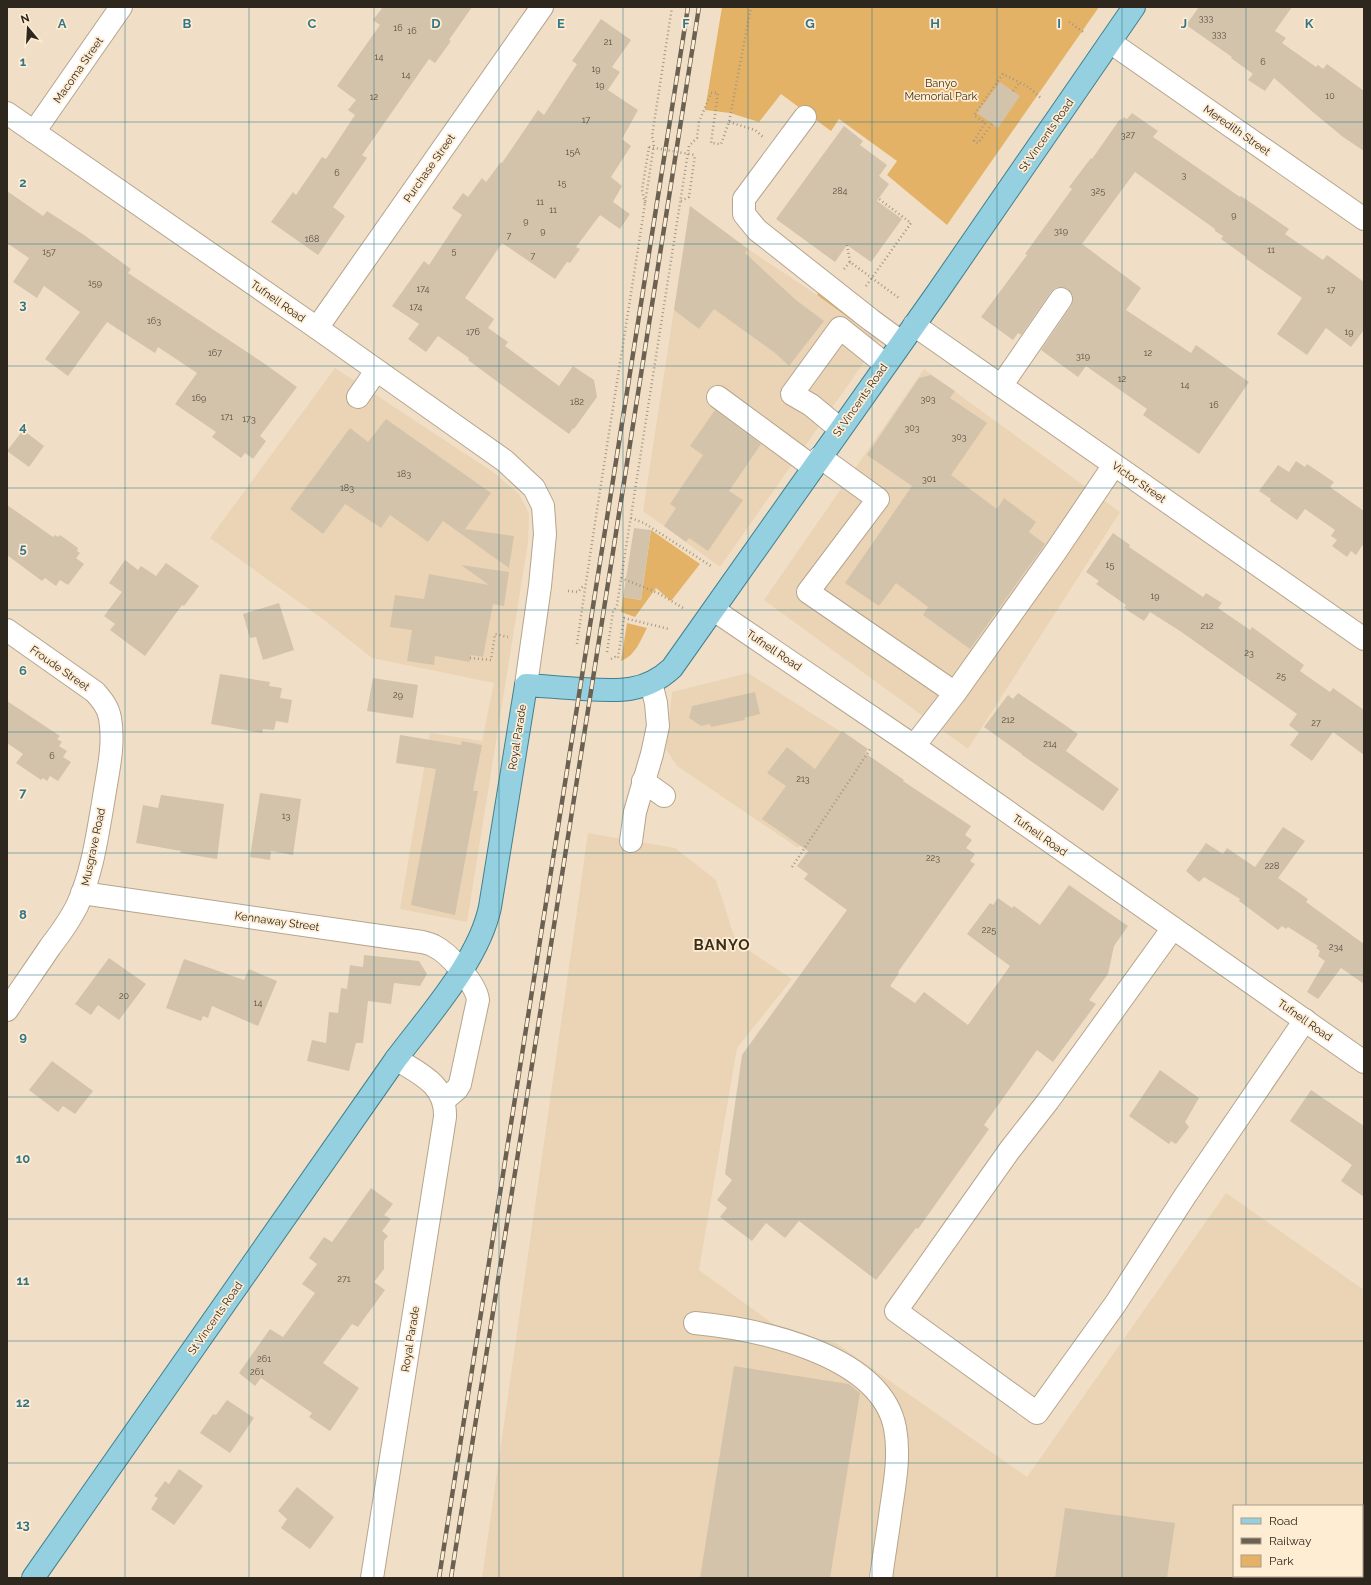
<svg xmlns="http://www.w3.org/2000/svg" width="1371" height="1585" font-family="Raleway,sans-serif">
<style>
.built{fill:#ead4b5;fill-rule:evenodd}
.green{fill:#e4b266}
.building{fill:#d4c3ab}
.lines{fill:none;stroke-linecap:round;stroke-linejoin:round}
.minor-casing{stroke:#b6a58d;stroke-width:24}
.major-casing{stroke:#42818f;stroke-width:24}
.path{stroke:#a49784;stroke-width:2.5;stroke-dasharray:1 3;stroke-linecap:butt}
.minor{stroke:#fff;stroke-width:22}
.major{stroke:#94d0e0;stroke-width:22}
.rail-casing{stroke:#6b6153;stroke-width:4.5}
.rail{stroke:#feecd3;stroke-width:3;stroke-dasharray:9;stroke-linecap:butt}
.path-bridge{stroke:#a49784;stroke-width:2.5;stroke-dasharray:1 3;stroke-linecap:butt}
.grid{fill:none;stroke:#347688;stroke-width:1;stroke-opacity:0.55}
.labels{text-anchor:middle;stroke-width:3.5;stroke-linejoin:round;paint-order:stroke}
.number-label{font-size:9px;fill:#584e41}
.street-label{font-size:11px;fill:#2e271e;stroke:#feecd3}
.park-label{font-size:11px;fill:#46310e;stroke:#feecd3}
.district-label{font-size:15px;font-weight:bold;letter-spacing:1px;fill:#3c2f1a;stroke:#feecd3}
.grid-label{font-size:13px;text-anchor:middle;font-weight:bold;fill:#347688;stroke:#feecd3;stroke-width:3.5;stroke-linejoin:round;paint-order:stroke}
</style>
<rect width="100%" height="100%" fill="#f0dfc6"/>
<g class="built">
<path d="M 690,206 L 748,249 L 817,295 L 879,341 L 720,567 L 643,511 Z"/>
<path d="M 335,368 L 493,472 L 519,494 L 529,513 L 528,543 L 467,922 L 400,909 L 430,733 L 482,741 L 494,683 L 372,658 L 324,620 L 210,538 Z"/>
<path d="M 924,369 L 1120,512 L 968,749 L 764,600 Z"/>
<path d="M 748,673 L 868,749 L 798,848 L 677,766 L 666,749 L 672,692 Z"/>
<path d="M 588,833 L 675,848 L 716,880 L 736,942 L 792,979 L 737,1048 L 699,1270 L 783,1331 L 836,1343 L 1027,1477 L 1226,1193 L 1364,1290 L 1364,1578 L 482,1578 ZM 1234,1506 L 1362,1506 L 1362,1576 L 1234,1576 Z"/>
</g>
<g class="green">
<path d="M 722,7 L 1099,7 L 947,225 L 887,175 L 897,161 L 839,119 L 831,131 L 781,94 L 759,122 L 730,113 L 705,110 Z"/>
<path d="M 820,291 L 868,327 L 865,330 L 817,295 Z"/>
<path d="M 651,530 L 700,564 L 671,601 L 656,588 L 635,617 L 621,612 L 623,597 L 641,600 Z"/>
<path d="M 627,623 L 647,628 C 640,641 636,655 621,661 Z"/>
</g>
<g class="building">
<path d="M 383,7 L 472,7 L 449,40 L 451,41 L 435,63 L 429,59 L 362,155 L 367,158 L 333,207 L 345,216 L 318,255 L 271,222 L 293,192 L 296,195 L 322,157 L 326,159 L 355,115 L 348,110 L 356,100 L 337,86 L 380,25 L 373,20 Z"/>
<path d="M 1199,7 L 1292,7 L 1275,31 L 1286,38 L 1282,43 L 1316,67 L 1318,65 L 1323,69 L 1327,64 L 1364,91 L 1364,151 L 1343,137 L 1314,113 L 1274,78 L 1265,91 L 1248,80 L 1253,74 L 1231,58 L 1232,57 L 1186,25 Z"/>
<path d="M 601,19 L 631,40 L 612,67 L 620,72 L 608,90 L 638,110 L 622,139 L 631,146 L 611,177 L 622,186 L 613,202 L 630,214 L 620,229 L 600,215 L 576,247 L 580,249 L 570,263 L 567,262 L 555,279 L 502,243 L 465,298 L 494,319 L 488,328 L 508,342 L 505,346 L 559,386 L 573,366 L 594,380 L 597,397 L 574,429 L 573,428 L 569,434 L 540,413 L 468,360 L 469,358 L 438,336 L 426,352 L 408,339 L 419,324 L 392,306 L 424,261 L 429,265 L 462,215 L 452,208 L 463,193 L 468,197 L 482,178 L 486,182 L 501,162 L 502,163 L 538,110 L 544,115 L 577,64 L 572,61 Z"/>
<path d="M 1000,82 L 1020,96 L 998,128 L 977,113 Z"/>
<path d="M 1132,113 L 1158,131 L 1153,137 L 1240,197 L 1241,196 L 1289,229 L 1285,234 L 1323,260 L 1327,255 L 1364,282 L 1364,330 L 1351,347 L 1326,328 L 1307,355 L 1277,334 L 1302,298 L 1245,258 L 1246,257 L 1221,239 L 1223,236 L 1215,231 L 1215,229 L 1135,172 L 1082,244 L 1141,288 L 1126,310 L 1191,353 L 1196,345 L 1249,382 L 1199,454 L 1143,415 L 1147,409 L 1086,366 L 1078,377 L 1041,350 L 1071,306 L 1073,300 L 1072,294 L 1068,289 L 1062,287 L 1055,288 L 1051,292 L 1021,335 L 1018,333 L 1013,340 L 981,317 L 1027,255 L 1025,254 L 1072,189 L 1069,187 L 1091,158 L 1092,159 L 1120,119 L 1122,120 L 1124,117 L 1127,119 Z"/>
<path d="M 844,126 L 863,141 L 860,145 L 887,165 L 879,176 L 889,184 L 877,201 L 902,219 L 871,262 L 847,245 L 835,262 L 776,219 Z"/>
<path d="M 7,191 L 43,216 L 47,211 L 84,235 L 131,269 L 128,273 L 265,364 L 297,387 L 260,436 L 266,441 L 253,459 L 245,453 L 241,458 L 212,437 L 216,432 L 175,404 L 197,373 L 158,347 L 155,353 L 107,322 L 68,376 L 45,359 L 80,312 L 44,286 L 37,298 L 13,282 L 29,258 L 7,243 Z"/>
<path d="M 690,206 L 748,249 L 745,253 L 796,300 L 824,321 L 789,366 L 775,353 L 714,309 L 699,329 L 674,310 Z"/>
<path d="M 931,375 L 955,391 L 950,398 L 987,423 L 951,475 L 997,509 L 1004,498 L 1036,522 L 1029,532 L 1045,544 L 970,649 L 923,615 L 928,607 L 896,583 L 879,606 L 845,583 L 912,486 L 867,455 L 919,378 Z"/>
<path d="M 715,410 L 761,444 L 729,491 L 743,500 L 708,551 L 689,538 L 686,542 L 664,526 L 676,508 L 670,504 L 703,455 L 690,446 Z"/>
<path d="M 386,419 L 491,493 L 465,529 L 514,536 L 509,568 L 443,521 L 428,542 L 390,515 L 381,528 L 345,504 L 323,534 L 290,509 L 350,428 L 368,442 Z"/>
<path d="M 23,430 L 44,446 L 29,467 L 7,451 Z"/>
<path d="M 1296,461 L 1305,467 L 1307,464 L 1334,482 L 1330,487 L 1364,511 L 1364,543 L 1356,555 L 1351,551 L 1347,557 L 1332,546 L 1337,540 L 1331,536 L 1335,530 L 1305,509 L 1297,520 L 1270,501 L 1271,499 L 1259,491 L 1278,465 L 1289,472 Z"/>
<path d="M 7,505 L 53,537 L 55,535 L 58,537 L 60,535 L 78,548 L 77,551 L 80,553 L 76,558 L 84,564 L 68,585 L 60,580 L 56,586 L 45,578 L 42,581 L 7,555 Z"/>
<path d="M 634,528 L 651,530 L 641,600 L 623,597 Z"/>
<path d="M 1113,533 L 1130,545 L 1129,547 L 1203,597 L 1206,593 L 1222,603 L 1218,608 L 1250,630 L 1252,627 L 1304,665 L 1300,671 L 1330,692 L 1333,688 L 1364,710 L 1364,755 L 1333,732 L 1312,761 L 1290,745 L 1299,733 L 1289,725 L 1297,714 L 1180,631 L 1150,612 L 1144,621 L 1124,608 L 1126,605 L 1096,584 L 1099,581 L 1086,572 Z"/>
<path d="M 125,560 L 138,570 L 141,566 L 156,576 L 166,563 L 199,586 L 184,606 L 182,605 L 145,656 L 110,630 L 115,624 L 104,616 L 122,592 L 109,583 Z"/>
<path d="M 461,565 L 509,572 L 504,606 L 493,604 L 483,657 L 471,655 L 470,662 L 435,656 L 434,665 L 407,661 L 412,630 L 390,627 L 395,595 L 424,599 L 429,574 L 489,585 Z"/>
<path d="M 279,603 L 294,650 L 263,660 L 256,637 L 250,638 L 243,614 Z"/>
<path d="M 220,674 L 270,682 L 269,686 L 282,688 L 280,698 L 292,700 L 288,723 L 276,721 L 274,730 L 263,729 L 262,733 L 211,724 Z"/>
<path d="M 373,678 L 418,685 L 413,718 L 367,711 Z"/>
<path d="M 755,692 L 760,714 L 744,718 L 745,720 L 711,727 L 710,724 L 701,726 L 689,718 L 692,706 Z"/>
<path d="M 1018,693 L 1078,734 L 1066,751 L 1119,789 L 1103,811 L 1022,755 L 1022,754 L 984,727 L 1008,695 L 1013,699 Z"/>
<path d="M 7,701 L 60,736 L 57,739 L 62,742 L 59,746 L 67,751 L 63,757 L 71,762 L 58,781 L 50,776 L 47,781 L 43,778 L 41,780 L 16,763 L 23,754 L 7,743 Z"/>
<path d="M 842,731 L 868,749 L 865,753 L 904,780 L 903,781 L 971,826 L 965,835 L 972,840 L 966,848 L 975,854 L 970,861 L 975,864 L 898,972 L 899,973 L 890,986 L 915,1003 L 924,992 L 968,1025 L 1010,966 L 967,934 L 990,903 L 993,905 L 998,898 L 1012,908 L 1014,906 L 1040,925 L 1069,885 L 1128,926 L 1114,946 L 1108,974 L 1089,1000 L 1096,1004 L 1053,1062 L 1037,1050 L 984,1125 L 989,1129 L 918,1229 L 916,1228 L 876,1280 L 799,1221 L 785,1238 L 766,1223 L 752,1241 L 720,1217 L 727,1208 L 717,1200 L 732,1180 L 725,1174 L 742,1055 L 847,910 L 804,879 L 808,874 L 797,866 L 808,851 L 762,819 L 786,786 L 767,773 L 787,747 L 815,769 Z"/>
<path d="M 400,735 L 461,745 L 462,741 L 482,745 L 473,791 L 478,791 L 455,915 L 411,905 L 436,769 L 396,763 Z"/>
<path d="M 260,793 L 301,799 L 293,855 L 271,851 L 270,860 L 250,857 Z"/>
<path d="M 161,795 L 224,804 L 217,859 L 180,853 L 181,851 L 136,843 L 143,805 L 158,808 Z"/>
<path d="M 1283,827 L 1305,841 L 1278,878 L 1308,899 L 1306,902 L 1364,944 L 1364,984 L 1341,968 L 1318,999 L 1307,992 L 1325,961 L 1318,956 L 1320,951 L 1316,948 L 1318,946 L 1288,927 L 1286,929 L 1282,926 L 1278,930 L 1239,901 L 1240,899 L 1204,877 L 1199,882 L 1186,871 L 1206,843 L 1223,854 L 1227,848 L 1255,867 Z"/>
<path d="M 364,955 L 419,961 L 427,974 L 420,986 L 394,983 L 391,1004 L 368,1001 L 363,1043 L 356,1043 L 349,1071 L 307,1061 L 312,1040 L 326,1043 L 329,1012 L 338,1013 L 341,988 L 347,989 L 350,965 L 363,967 Z"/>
<path d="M 109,958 L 146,984 L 119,1020 L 98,1005 L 91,1015 L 75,1004 Z"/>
<path d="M 184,959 L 244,980 L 249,969 L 277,981 L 258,1026 L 212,1006 L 208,1018 L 203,1016 L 201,1021 L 166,1008 Z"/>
<path d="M 52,1061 L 93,1091 L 75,1114 L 63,1106 L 58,1112 L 29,1090 Z"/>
<path d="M 1160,1070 L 1199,1098 L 1185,1122 L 1189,1127 L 1176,1144 L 1171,1141 L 1169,1144 L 1129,1116 Z"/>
<path d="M 1311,1090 L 1364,1126 L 1364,1197 L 1341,1181 L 1352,1165 L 1290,1121 Z"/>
<path d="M 371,1188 L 393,1204 L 384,1215 L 391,1219 L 382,1231 L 388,1236 L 384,1241 L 384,1269 L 374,1282 L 385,1290 L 358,1327 L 352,1324 L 323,1363 L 359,1388 L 330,1431 L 309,1417 L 312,1413 L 261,1378 L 255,1386 L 239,1373 L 270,1329 L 283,1337 L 315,1293 L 302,1284 L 317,1264 L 309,1258 L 324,1237 L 332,1242 Z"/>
<path d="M 734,1366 L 849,1384 L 860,1393 L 830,1578 L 700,1578 Z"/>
<path d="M 227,1400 L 254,1418 L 230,1453 L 200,1433 L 213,1414 L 216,1415 Z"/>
<path d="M 179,1469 L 203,1486 L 174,1525 L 151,1509 L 158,1498 L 154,1496 L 165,1481 L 169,1484 Z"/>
<path d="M 297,1487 L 334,1517 L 310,1549 L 281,1528 L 287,1519 L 278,1511 Z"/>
<path d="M 1065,1508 L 1175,1523 L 1167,1578 L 1055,1578 Z"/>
</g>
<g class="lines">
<defs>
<g id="minor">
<path d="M 1110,42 L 1364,219"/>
<path d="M 7,113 L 317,328 L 505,461 L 534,488 L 543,506 L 545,534 L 540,586 L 526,685"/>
<path d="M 805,117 L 744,199 L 744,214 L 757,230 L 871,320 L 901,342"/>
<path d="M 34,132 L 121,7"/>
<path d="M 914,325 L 1364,639"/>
<path d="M 317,328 L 542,7"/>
<path d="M 1001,386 L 1061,299"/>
<path d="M 358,397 L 376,371"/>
<path d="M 718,397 L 813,467"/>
<path d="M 840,429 L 811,405 L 792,394 L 840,328 L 885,364"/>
<path d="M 820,457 L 878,499 L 808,592 L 955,693"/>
<path d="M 714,610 L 914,746 L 1364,1062"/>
<path d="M 7,630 L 95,692 C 102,700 108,707 110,718 C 115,746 107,775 103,803 C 97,837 92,874 77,906 C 70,920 60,934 50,947 C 36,968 21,989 7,1010"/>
<path d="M 914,746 L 955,693 L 1056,551 L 1114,465"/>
<path d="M 643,781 L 664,796"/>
<path d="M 631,841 L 635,812 L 652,754 L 658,726 L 656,703 L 651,683"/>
<path d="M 82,893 L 422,942 C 426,943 431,944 434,946 C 449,953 476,984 478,1000 L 460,1084 L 457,1089 L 444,1100"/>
<path d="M 1173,928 L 1048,1101 L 1009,1151 L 896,1311 L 1037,1413 L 1116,1303 L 1185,1196 L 1305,1020"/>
<path d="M 695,1323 C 757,1329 881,1354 895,1428 C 900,1455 895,1482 891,1509 C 888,1532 884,1555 881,1578"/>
<path d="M 372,1578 L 445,1117 C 446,1084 420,1074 396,1059"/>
</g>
<path id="major" d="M 33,1578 L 396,1059 C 429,1015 479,960 490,907 L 526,685 C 544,686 563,688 582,689 C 616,691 644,694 672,668 L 937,293 L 1134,7"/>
</defs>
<use href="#minor" class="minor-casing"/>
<use href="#major" class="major-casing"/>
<g class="path">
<path d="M 1069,22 L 1085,33"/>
<path d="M 1013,91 L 1020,82"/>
<path d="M 729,122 L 755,130 L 763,137"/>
<path d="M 992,124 L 978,143 L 974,141 L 985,123 L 974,115 L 1003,74 L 1027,86 L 1041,98"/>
<path d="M 681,201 L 689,197 L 695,155"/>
<path d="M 645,203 L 642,190 L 649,147"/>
<path d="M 847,245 L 850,262 L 899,298"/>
<path d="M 844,269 L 850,262"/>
<path d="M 866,286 L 911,223 L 879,199"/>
<path d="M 631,518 L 644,523 L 711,566"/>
<path d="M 621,578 L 658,593 L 683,608"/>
<path d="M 568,591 L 578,592 L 584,585"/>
<path d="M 577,644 C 601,477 629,311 654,144 L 652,136 L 672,7"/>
<path d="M 607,652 L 613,612 L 617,605 L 689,146 L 697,138 L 699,122 L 711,93 L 718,93 L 711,143 L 721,144 L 729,122 L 751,7"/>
<path d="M 470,658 L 491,660 L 495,634 L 508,637"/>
<path d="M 611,659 L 615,657 L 618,658 L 624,618 L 669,629"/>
<path d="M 792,867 L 871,748"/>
</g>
<use href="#minor" class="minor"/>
<use href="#major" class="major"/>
<defs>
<g id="rail">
<path d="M 439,1578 L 688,7"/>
<path d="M 451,1578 L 699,7"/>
</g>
</defs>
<use href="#rail" class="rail-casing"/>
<use href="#rail" class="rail"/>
<path class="path-bridge" d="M 649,147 L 695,155"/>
</g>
<path class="grid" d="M 125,7 L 125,1578M 249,7 L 249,1578M 374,7 L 374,1578M 499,7 L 499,1578M 623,7 L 623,1578M 748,7 L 748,1578M 872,7 L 872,1578M 997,7 L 997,1578M 1122,7 L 1122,1578M 1246,7 L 1246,1506M 7,122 L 1364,122M 7,244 L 1364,244M 7,366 L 1364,366M 7,488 L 1364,488M 7,610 L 1364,610M 7,732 L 1364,732M 7,853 L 1364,853M 7,975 L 1364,975M 7,1097 L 1364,1097M 7,1219 L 1364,1219M 7,1341 L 1364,1341M 7,1463 L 1364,1463M 1246,1576 L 1246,1578"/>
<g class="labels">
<g class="number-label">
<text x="1206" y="21">333</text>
<text x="398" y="31">16</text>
<text x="412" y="34">16</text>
<text x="1219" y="37">333</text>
<text x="608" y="45">21</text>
<text x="379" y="60">14</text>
<text x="1263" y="65">6</text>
<text x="596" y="72">19</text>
<text x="406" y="78">14</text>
<text x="600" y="88">19</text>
<text x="1330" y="99">10</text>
<text x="374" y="100">12</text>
<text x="586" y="123">17</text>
<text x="1128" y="138">327</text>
<text x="573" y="155">15A</text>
<text x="337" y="176">6</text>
<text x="1184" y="178">3</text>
<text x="562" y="186">15</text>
<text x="840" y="194">284</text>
<text x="1098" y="194">325</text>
<text x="540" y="205">11</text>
<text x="553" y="213">11</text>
<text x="1234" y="218">9</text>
<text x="526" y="224">9</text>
<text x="543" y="234">9</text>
<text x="1061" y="234">319</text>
<text x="509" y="239">7</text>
<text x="312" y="242">168</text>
<text x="1271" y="253">11</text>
<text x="454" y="254">5</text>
<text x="49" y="255">157</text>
<text x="533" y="259">7</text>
<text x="95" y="286">159</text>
<text x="423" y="292">174</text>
<text x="1331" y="293">17</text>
<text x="416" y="310">174</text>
<text x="154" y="324">163</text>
<text x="473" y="335">176</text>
<text x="1349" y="335">19</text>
<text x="215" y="356">167</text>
<text x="1148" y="356">12</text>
<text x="1083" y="359">319</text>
<text x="1122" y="382">12</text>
<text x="1185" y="388">14</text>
<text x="199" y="401">169</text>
<text x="928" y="402">303</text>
<text x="577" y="405">182</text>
<text x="1214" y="408">16</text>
<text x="227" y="420">171</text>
<text x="249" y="422">173</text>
<text x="912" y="431">303</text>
<text x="959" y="440">303</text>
<text x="404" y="477">183</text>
<text x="929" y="482">301</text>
<text x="347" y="491">183</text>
<text x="1110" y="568">15</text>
<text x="1155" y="599">19</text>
<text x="1207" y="629">212</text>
<text x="1249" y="656">23</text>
<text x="1281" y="679">25</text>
<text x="398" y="698">29</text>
<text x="1008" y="723">212</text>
<text x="1316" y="726">27</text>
<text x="1050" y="747">214</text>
<text x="52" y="759">6</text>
<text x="803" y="782">213</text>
<text x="286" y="819">13</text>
<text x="933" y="861">223</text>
<text x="1272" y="869">228</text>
<text x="989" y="933">225</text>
<text x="1336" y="950">234</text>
<text x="124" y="999">20</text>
<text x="258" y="1006">14</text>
<text x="344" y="1282">271</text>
<text x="264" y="1362">261</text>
<text x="257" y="1375">261</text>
</g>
<g class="street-label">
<text transform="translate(78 70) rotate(-55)" y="4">Macoma Street</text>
<text transform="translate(1237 130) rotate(35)" y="4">Meredith Street</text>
<text transform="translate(1046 135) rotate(-55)" y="4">St Vincents Road</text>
<text transform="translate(429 168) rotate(-55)" y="4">Purchase Street</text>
<text transform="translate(278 301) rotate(35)" y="4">Tufnell Road</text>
<text transform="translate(860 400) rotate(-55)" y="4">St Vincents Road</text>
<text transform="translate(1139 482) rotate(35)" y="4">Victor Street</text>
<text transform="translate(774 650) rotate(34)" y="4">Tufnell Road</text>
<text transform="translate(60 668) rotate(35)" y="4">Froude Street</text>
<text transform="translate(517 737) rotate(-81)" y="4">Royal Parade</text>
<text transform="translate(1040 835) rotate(35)" y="4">Tufnell Road</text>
<text transform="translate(93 847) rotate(-78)" y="4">Musgrave Road</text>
<text transform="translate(277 921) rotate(8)" y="4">Kennaway Street</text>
<text transform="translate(1305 1020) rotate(35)" y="4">Tufnell Road</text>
<text transform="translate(215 1318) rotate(-55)" y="4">St Vincents Road</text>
<text transform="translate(410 1339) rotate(-81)" y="4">Royal Parade</text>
</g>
<g class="park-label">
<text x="941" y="87">Banyo<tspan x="941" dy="13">Memorial Park</tspan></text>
</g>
<g class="district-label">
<text x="722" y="950">BANYO</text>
</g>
</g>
<g class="grid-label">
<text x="62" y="28">A</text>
<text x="187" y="28">B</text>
<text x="312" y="28">C</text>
<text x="436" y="28">D</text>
<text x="561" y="28">E</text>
<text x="686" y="28">F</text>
<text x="810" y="28">G</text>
<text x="935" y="28">H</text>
<text x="1059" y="28">I</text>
<text x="1184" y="28">J</text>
<text x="1309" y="28">K</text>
<text x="23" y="66">1</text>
<text x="23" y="187">2</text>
<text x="23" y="309">3</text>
<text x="23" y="431">4</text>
<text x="23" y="553">5</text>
<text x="23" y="675">6</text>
<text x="23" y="797">7</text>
<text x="23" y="919">8</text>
<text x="23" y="1041">9</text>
<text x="23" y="1163">10</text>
<text x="23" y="1285">11</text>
<text x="23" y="1407">12</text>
<text x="23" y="1529">13</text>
</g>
<rect width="1371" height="1585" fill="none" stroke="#2e271e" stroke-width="16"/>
<rect x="1233" y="1505" width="130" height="72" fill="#feecd3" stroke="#ab9d8b"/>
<rect x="1241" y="1518" width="20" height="6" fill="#94d0e0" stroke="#ab9d8b"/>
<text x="1269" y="1525" font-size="12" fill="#2e271e">Road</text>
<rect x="1241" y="1538" width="20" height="6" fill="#6b6153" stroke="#ab9d8b"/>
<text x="1269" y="1545" font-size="12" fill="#2e271e">Railway</text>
<rect x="1241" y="1555" width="20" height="12" fill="#e4b266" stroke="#ab9d8b"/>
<text x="1269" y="1565" font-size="12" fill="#2e271e">Park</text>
<g transform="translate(28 28) rotate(342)" stroke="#feecd3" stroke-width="3" paint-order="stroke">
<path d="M0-3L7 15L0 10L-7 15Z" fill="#2e271e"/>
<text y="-6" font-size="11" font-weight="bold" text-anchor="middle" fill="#2e271e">N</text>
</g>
</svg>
